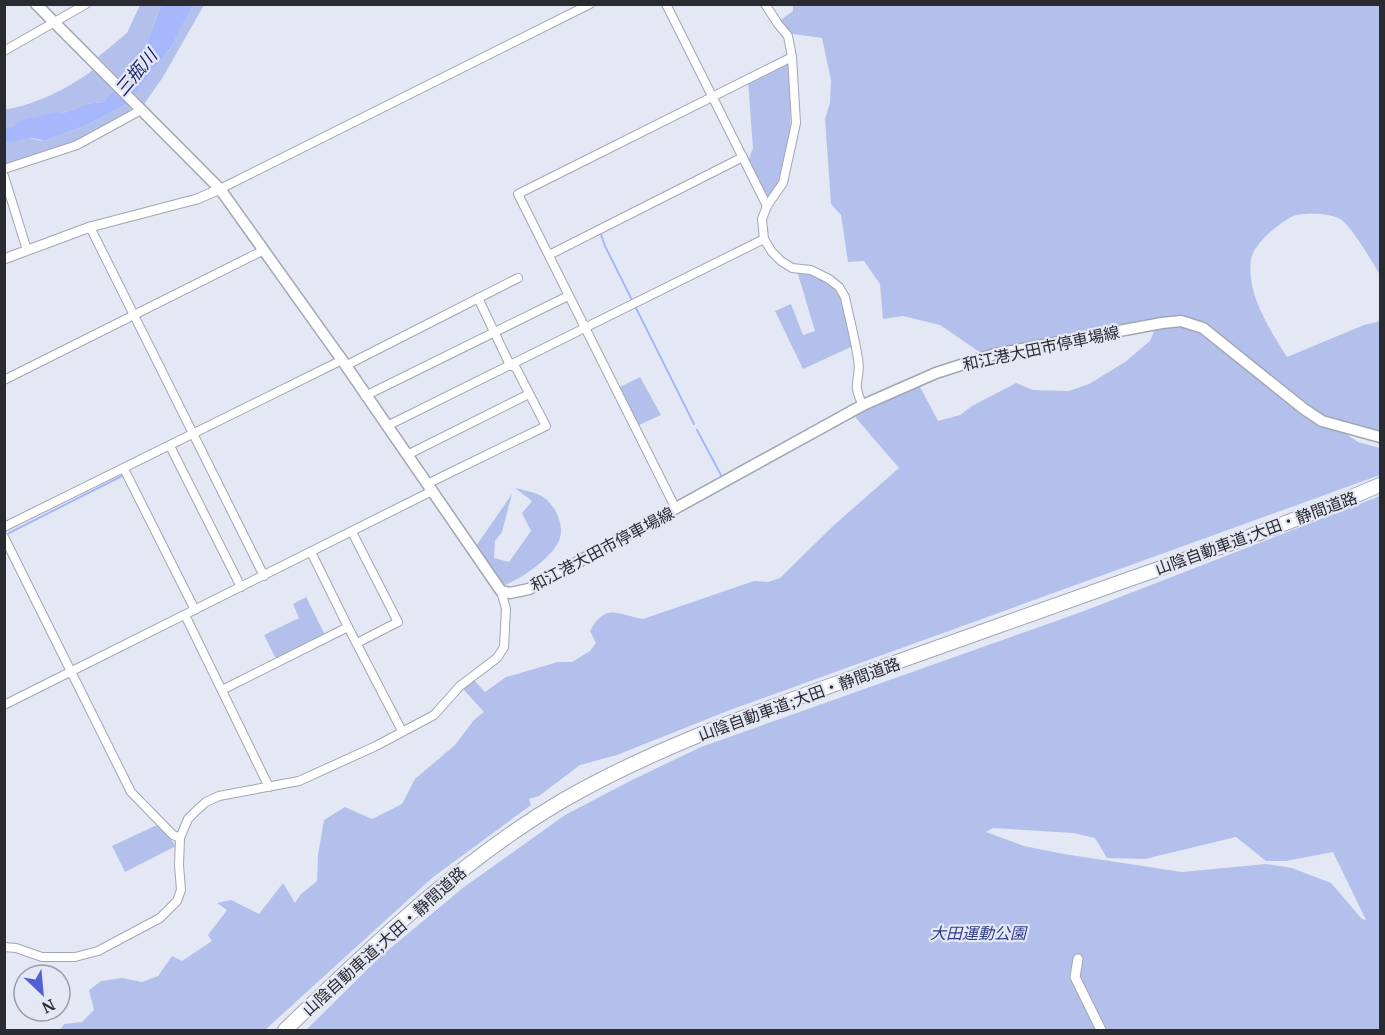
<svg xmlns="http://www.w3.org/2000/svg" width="1385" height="1035" font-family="'PT Serif','Noto Sans JP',serif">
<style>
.green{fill:#b4c0ec;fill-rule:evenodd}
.water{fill:#a7b7fc}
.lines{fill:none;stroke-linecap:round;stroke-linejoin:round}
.stream{stroke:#a7b7fc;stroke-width:2}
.minor-casing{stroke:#a2a6b2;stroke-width:10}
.tertiary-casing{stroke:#a2a6b2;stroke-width:11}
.secondary-casing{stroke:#a2a6b2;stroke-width:13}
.motorway-casing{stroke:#a2a6b2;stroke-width:16}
.minor{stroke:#fff;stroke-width:8}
.tertiary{stroke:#fff;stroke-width:9}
.secondary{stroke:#fff;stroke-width:10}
.motorway{stroke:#fff;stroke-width:14}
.labels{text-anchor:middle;stroke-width:4.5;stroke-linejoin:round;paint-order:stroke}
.street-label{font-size:16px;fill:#2a2b30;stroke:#e4e8f5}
.park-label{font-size:16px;font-style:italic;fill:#313b89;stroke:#e4e8f5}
.water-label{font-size:18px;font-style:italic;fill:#1d206d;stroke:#e4e8f5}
</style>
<rect width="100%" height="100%" fill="#e4e8f5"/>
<g class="green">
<path d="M 793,4 L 1380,5 L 1380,275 C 1373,263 1351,225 1340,219 C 1330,213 1301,212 1291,217 C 1277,225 1253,244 1251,260 C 1246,293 1270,330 1287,357 L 1364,325 L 1380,321 L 1380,433 L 1318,414 L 1201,323 L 981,353 L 940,325 L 903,316 L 883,319 L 880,284 L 864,261 L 848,262 L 841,215 L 831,204 L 825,119 L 830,103 L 831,80 L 822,38 L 793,34 L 779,21 L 793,11 Z"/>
<path d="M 140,5 L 161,5 C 150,37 143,54 125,84 L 98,57 L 127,33 Z"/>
<path d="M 193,5 L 204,5 L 163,77 L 144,104 L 135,94 L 172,46 Z"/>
<path d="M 789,63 L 791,104 L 790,131 L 778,183 L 766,199 L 748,161 L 753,148 L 748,81 L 782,64 Z"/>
<path d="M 93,70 L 113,91 L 103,102 L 87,104 L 63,113 L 23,120 L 11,127 L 5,127 L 4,110 C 37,104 67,89 93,70 Z"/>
<path d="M 127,104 L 133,113 L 66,146 L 5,167 L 5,142 L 28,138 L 44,141 L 87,125 Z"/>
<path d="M 797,271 C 849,284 844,300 853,346 L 803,369 L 775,311 L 791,304 L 803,335 L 815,331 Z"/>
<path d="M 1178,327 L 1193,329 L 1209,336 L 1291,406 L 1313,421 L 1343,432 L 1358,442 L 1380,448 L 1380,475 L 730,710 L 617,755 L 580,765 L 539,796 L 529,799 L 531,805 L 432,878 L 265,1030 L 60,1030 L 64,1024 L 82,1022 L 94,1010 L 89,990 L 101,981 L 122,978 L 142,982 L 158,976 L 172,956 L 182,961 L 212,941 L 208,935 L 227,910 L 217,903 L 231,900 L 259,914 L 283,883 L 295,903 L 301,894 L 317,881 L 318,855 L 324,820 L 345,807 L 372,819 L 402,804 L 415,779 L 455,745 L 474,720 L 484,712 L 462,688 L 473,679 L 485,692 L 506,677 L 558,662 L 572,662 L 590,651 L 596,643 L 590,631 C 606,602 618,615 643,619 L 754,581 L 768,582 L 780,578 L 833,526 L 899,468 L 856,418 L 856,414 L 919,385 L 938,421 L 960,415 L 972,406 L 1016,383 L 1033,390 L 1069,391 L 1089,384 L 1125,362 L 1150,341 L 1155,329 Z"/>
<path d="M 640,377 L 661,415 L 639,425 L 618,388 Z"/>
<path d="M 515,488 C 523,490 536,492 543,497 C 555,505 564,523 560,538 C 554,557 520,580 502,586 L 476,546 L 512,494 L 502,532 L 495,541 L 494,558 L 509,562 L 531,531 L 522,513 L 532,501 Z"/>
<path d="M 1380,496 L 1380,1030 L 306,1030 L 381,956 L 464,887 L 565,815 L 632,780 L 701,747 L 1084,611 ZM 993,828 L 1073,833 L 1095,838 L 1107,858 L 1145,859 L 1236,837 L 1266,861 L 1286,861 L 1333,852 L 1366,920 L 1362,919 L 1331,883 L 1292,868 L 1266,864 L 1182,872 L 1064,854 L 1024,846 L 986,832 Z"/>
<path d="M 306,597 L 325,635 L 276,659 L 264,635 L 299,618 L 293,604 Z"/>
<path d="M 159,824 L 176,846 L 125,872 L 112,846 Z"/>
</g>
<g class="water">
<path d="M 161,5 L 193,5 L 172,46 L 135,94 L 125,84 C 143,54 150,37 161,5 Z"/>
<path d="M 113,91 L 127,104 L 87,125 L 44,141 C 29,134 18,142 5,142 L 5,127 L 11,127 L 22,120 L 58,112 L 63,113 L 87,104 L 103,102 Z"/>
</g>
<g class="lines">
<g class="stream">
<path d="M 600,232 L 605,246 L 633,302"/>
<path d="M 635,306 L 694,424"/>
<path d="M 697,430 L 721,475"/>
<path d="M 9,533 L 122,476"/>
</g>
<defs>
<g id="minor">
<path d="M 666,4 L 767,206"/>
<path d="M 765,4 L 778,24 L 788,36 L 792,57 L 796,123 L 783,183 L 767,206 L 762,219 L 764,239 L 772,252 L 781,261 L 792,268 L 811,270 L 829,279 L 839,287 L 845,297 C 849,317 855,338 858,359 C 862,381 850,381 863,405"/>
<path d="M 4,51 L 86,4"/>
<path d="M 4,169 L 77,145 L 141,110"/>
<path d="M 4,176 L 27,250"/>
<path d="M 220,189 L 590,4"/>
<path d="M 90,227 L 264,576"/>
<path d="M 549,255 L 743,157"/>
<path d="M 345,366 L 518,278"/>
<path d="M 4,380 L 264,250"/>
<path d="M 365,396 L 566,297"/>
<path d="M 387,426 L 764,239"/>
<path d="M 170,446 L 241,587"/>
<path d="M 407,455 L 529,394"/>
<path d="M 124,469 L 195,610"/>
<path d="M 427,484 L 546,426 L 516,368 L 510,365 L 478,298"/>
<path d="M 676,509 L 518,194 L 792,57"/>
<path d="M 4,527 L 342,360"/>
<path d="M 352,532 L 398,622 L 357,643"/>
<path d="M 4,537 L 131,792 L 173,835 L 180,838"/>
<path d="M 185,615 L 269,787"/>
<path d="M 348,627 L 402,731"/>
<path d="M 222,690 L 348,627 L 311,552"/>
<path d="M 4,705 L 432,491"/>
<path d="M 4,947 L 16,948 L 42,957 L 75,957 L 98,951 L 160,918 L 177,901 L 181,890 L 179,865 L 180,838 L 188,819 L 197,810 L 206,802 L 219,796 L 299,781 L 376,746 L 434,715 L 460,686 L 497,658 L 504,647 L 506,609 L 501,591"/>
</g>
<g id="tertiary">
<path d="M 4,259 L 90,227 L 197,199 L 220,189"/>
<path d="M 1078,959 L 1075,977 L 1101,1030"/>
</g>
<path id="secondary" d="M 36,4 L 220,189 L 342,360 L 501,591 L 510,593 L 529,589 L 863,405 L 936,373 L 995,354 L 1162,323 L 1181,321 L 1203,328 L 1304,409 L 1322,421 L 1380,437"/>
<path id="motorway" d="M 285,1030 C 372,947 458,862 562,801 C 657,746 763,710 866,673 C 952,643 1038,611 1124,581 C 1210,551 1296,521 1380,485"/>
</defs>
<use href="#minor" class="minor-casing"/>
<use href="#tertiary" class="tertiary-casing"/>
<use href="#secondary" class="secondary-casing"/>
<use href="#motorway" class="motorway-casing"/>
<use href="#minor" class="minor"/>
<use href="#tertiary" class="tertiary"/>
<use href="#secondary" class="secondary"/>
<use href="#motorway" class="motorway"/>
</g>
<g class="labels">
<g class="street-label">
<text transform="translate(1041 348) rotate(-12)" y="6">和江港大田市停車場線</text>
<text transform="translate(1256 533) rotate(-20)" y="6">山陰自動車道;大田・静間道路</text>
<text transform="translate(602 549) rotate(-28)" y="6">和江港大田市停車場線</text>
<text transform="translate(799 699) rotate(-20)" y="6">山陰自動車道;大田・静間道路</text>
<text transform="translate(384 941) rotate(-42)" y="6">山陰自動車道;大田・静間道路</text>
</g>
<g class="park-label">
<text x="978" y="939">大田運動公園</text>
</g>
<g class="water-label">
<text transform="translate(136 73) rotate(-50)" y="6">三瓶川</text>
</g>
</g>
<rect width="1385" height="1035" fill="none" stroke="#2a2b30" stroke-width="12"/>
<g transform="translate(42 993) rotate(154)"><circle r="28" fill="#e4e8f5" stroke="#9a9ca6" stroke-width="1.5"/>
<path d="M0-4.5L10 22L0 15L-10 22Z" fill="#5260d6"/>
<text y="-9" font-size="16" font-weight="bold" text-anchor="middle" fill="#2a2b30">N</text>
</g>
</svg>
